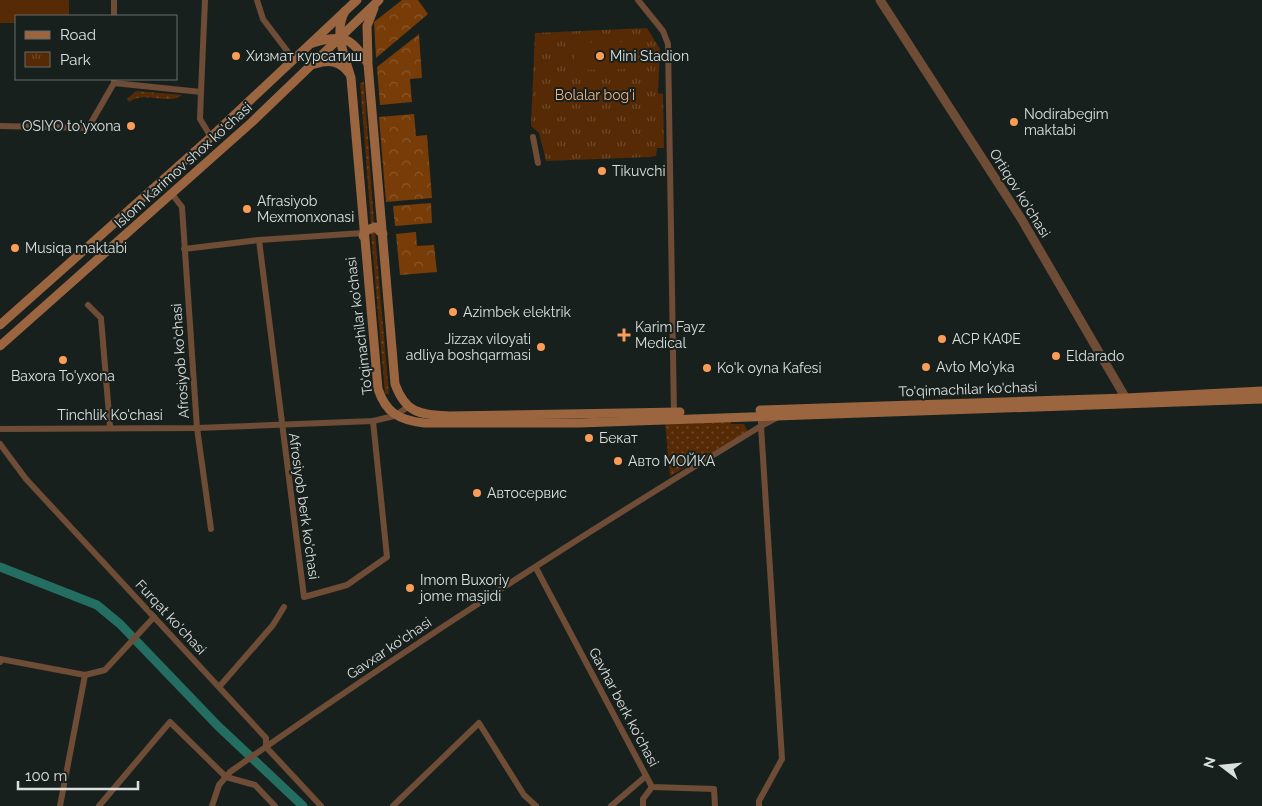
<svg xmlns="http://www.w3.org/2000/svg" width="1262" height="806" font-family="Raleway,sans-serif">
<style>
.grass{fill:url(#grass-dots)}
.forest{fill:url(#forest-crowns)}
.park{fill:url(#park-tufts)}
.pitch{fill:#562a05}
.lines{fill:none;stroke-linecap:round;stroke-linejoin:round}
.canal{stroke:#236e61;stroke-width:9}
.minor{stroke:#6e4c36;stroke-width:6}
.tertiary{stroke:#6e4c36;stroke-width:9}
.secondary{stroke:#9b6540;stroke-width:9}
.poi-dot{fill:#fd9c56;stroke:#18201e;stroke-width:2}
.labels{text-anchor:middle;stroke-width:4;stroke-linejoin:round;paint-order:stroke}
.poi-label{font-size:14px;fill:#dbe0df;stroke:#18201e;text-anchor:start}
.park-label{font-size:14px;fill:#f2b288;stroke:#18201e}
.street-label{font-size:14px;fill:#dbe0df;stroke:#18201e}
</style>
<defs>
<pattern id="grass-dots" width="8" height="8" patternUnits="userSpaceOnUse" patternTransform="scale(1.25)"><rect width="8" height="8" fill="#562a05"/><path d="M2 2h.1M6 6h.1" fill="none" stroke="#6e4929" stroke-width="1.8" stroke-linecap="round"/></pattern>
<pattern id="forest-crowns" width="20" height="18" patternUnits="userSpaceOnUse" patternTransform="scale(1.25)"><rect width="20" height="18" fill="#773c07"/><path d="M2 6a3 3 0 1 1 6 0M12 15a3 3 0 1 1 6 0" fill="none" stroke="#8a582b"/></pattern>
<pattern id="park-tufts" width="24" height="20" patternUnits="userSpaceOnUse" patternTransform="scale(1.25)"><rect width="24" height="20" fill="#562a05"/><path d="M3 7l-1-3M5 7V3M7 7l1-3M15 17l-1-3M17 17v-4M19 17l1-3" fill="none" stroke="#6e4929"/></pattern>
</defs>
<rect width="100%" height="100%" fill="#18201e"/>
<g class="grass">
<path d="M 364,82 L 374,223 L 371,223 L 360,83 Z"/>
<path d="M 136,91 L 182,95 C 167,106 145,90 129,102 L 127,99 Z"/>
<path d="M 371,233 L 375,233 L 389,394 L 385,394 Z"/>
<path d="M 731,420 L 731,424 L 744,424 L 748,432 L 670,476 L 665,422 Z"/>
</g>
<g class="forest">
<path d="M 402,0 L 418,0 L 428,14 L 376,58 L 374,22 Z"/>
<path d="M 419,34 L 422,78 L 410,79 L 412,102 L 380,105 L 377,67 Z"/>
<path d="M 414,114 L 416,136 L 427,135 L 432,198 L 386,202 L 379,117 Z"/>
<path d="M 431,203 L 432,223 L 395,226 L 393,206 Z"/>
<path d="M 416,232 L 417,246 L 434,245 L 437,272 L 400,275 L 396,234 Z"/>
</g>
<path class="park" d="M 647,28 L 660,49 L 658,93 L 663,94 L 664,148 L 657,148 L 656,156 L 651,157 L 546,161 L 539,133 L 531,126 L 535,33 Z"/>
<g class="pitch">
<path d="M 0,0 L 69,0 L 69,16 L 16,16 L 16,23 L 0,23 Z"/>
<path d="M 626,42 L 626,69 L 574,70 L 574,43 Z"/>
</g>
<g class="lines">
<path class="canal" d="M 0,567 L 97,605 L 120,624 L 218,726 L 303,806"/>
<g class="minor">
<path d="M 257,0 L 263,19 L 294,60"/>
<path d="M 638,0 L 663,31 L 668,44 L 674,414"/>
<path d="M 114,16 L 114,0"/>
<path d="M 114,80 L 114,83 L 201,92 L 200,119 L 211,137"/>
<path d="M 201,92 L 205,0"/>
<path d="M 0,126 L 88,128 L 114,83"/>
<path d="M 533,137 L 538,163"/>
<path d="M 172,194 L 182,207 L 197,428 L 211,529"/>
<path d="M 259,240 L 304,597 L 347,585 L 387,557 L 373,421"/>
<path d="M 184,249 L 259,240 L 363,233"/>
<path d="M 88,305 L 101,318 L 110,427"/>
<path d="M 0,429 L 197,428 L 373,421 L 394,416 L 408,407"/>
<path d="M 0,444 L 26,479 L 266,738 L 266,747 L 321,806"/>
<path d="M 536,568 L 652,787 L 714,789 L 715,806"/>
<path d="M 0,662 L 0,659 L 85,675 L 105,670 L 154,617"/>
<path d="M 219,687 L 273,625 L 284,607"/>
<path d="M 60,806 L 85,675"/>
<path d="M 99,806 L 170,722 L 226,777 L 255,785 L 275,806"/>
<path d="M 212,806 L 219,785 L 230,772 C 403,650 581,535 761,426 L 761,414"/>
<path d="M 393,806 L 479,723 L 524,795 L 536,806"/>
<path d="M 611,806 L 646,776"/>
<path d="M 643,806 L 643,799 L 652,787"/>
<path d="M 759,806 L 759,801 L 782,759 L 761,426 L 778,417"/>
</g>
<path class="tertiary" d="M 880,0 L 1022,220 L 1128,402"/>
<g class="secondary">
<path d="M 345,11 C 333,33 345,56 351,78 L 378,389 C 386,413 399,420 424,423 L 579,423 L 1262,399"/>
<path d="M 313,43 C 343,34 352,37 368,64 L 395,384 C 406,414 420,414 449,416 L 680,412"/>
<path d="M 368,61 L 367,26 L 374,8"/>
<path d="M 315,64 C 328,60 339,60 348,72"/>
<path d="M 363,236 L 365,231 L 375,227 L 383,234"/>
<path d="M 0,325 L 211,137 L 357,0"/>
<path d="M 0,346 L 252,122 L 379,0"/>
<path d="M 760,410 L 1126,398 L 1262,391"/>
</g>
</g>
<g class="poi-dot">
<circle cx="236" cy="56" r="5"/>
<circle cx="600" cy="56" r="5"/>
<circle cx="1014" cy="122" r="5"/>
<circle cx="131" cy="126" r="5"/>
<circle cx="602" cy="171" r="5"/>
<circle cx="247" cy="209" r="5"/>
<circle cx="15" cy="248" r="5"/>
<circle cx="453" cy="312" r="5"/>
<path d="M621.5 327.5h5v5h5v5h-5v5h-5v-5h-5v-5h5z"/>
<circle cx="942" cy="339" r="5"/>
<circle cx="541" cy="347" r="5"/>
<circle cx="1056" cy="356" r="5"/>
<circle cx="63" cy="360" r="5"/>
<circle cx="926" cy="367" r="5"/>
<circle cx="707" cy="368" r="5"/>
<circle cx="589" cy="438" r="5"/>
<circle cx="618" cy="461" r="5"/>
<circle cx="477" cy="493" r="5"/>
<circle cx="410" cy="588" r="5"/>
</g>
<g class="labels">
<g class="poi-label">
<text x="246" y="61">Хизмат курсатиш</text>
<text x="610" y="61">Mini Stadion</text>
<text x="1024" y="119">Nodirabegim<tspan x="1024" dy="16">maktabi</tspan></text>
<text x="121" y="131" text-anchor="end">OSIYO to'yxona</text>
<text x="612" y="176">Tikuvchi</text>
<text x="257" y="206">Afrasiyob<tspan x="257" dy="16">Mexmonxonasi</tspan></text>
<text x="25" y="253">Musiqa maktabi</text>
<text x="463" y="317">Azimbek elektrik</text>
<text x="635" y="332">Karim Fayz<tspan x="635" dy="16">Medical</tspan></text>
<text x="531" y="344" text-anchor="end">Jizzax viloyati<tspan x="531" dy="16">adliya boshqarmasi</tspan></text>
<text x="952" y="344">АСР КАФЕ</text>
<text x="1066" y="361">Eldarado</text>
<text x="936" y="372">Avto Mo'yka</text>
<text x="717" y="373">Ko'k oyna Kafesi</text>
<text x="63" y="381" text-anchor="middle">Baxora To'yxona</text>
<text x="599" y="443">Бекат</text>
<text x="628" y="466">Авто МОЙКА</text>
<text x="487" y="498">Автосервис</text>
<text x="420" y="585">Imom Buxoriy<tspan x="420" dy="16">jome masjidi</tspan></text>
</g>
<g class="park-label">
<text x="595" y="100">Bolalar bog'i</text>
</g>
<g class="street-label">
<text transform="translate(183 165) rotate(-42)" y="5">Islom Karimov shox ko'chasi</text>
<text transform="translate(1020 193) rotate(58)" y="5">Ortiqov ko'chasi</text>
<text transform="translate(359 326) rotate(-97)" y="5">To'qimachilar ko'chasi</text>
<text transform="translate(180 361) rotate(-94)" y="5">Afrosiyob ko'chasi</text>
<text transform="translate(968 389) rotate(-2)" y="5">To'qimachilar ko'chasi</text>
<text x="110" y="420">Tinchlik Ko'chasi</text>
<text transform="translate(304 506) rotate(82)" y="5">Afrosiyob berk ko'chasi</text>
<text transform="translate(171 617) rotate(47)" y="5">Furqat ko'chasi</text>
<text transform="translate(389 648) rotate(-34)" y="5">Gavxar ko'chasi</text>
<text transform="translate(624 707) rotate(62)" y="5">Gavhar berk ko'chasi</text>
</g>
</g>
<rect x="15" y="15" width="162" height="65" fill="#18201e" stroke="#666d6b"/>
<rect x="25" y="31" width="25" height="8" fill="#9b6540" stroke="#666d6b"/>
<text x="60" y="40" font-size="15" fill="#dbe0df">Road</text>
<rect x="25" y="52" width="25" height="15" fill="url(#park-tufts)" stroke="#666d6b"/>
<text x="60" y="65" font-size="15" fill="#dbe0df">Park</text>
<g transform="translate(1222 766) rotate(286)" stroke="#18201e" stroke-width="4" paint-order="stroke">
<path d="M0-4L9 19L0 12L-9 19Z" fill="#dbe0df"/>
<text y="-8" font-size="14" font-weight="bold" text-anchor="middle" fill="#dbe0df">N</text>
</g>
<path d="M18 781v8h120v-8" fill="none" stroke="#dbe0df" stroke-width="2.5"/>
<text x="25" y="781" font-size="15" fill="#dbe0df" stroke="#18201e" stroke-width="4" paint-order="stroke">100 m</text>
</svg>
